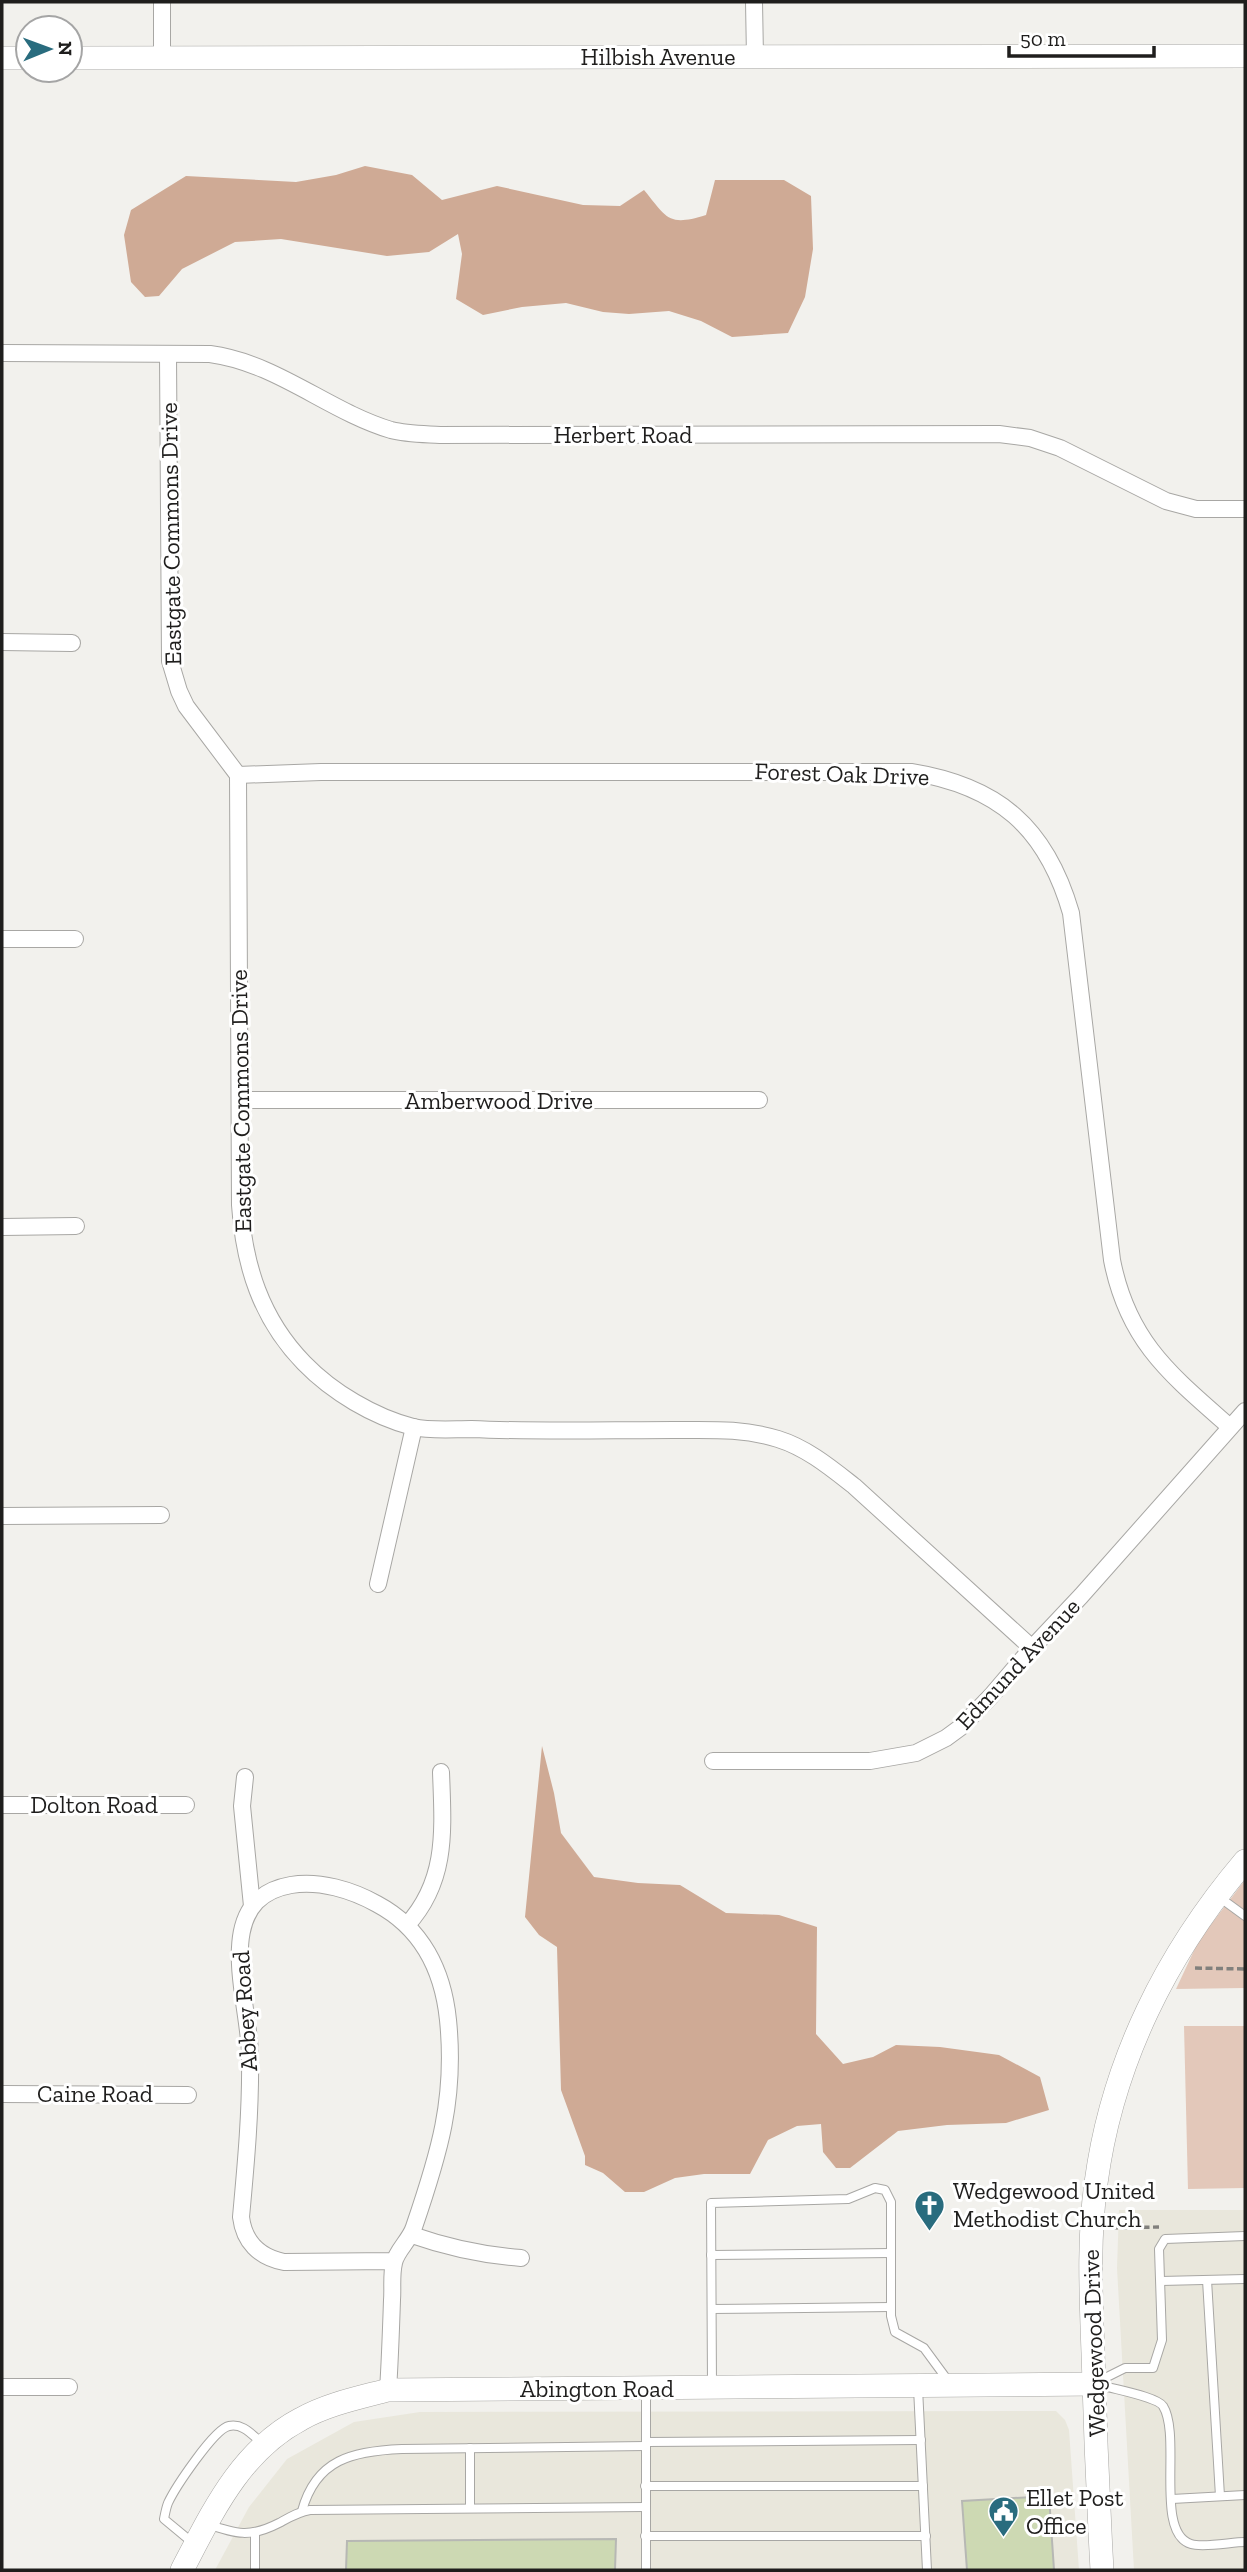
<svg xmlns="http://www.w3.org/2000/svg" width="1247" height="2572" font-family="'Zilla Slab',serif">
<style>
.built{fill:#e9e7dc}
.green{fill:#e3c8ba}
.forest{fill:#cfaa95}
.building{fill:#cdd9b3;stroke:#b7b8b4;stroke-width:2}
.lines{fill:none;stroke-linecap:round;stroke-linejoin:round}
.lane-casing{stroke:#a8a7a4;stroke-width:10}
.street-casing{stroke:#a8a7a4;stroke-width:18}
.secondary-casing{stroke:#a8a7a4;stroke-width:24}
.path{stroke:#81807d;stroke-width:3.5;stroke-dasharray:7 3.5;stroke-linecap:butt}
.lane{stroke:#fff;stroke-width:8}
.street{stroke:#fff;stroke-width:16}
.secondary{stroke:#fff;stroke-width:23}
.labels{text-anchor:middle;stroke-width:6;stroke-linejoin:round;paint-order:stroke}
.street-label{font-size:24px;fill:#1f1e1d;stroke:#fff}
.poi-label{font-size:24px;fill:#1f1e1d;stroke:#fff;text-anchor:start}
</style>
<rect width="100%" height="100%" fill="#f2f1ed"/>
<g class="built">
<path d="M 1119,2210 L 1245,2210 L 1245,2570 L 1134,2570 L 1117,2268 Z"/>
<path d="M 1056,2411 L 1065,2420 L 1069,2430 L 1079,2570 L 215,2570 L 249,2507 L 287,2459 L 354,2422 L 420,2412 Z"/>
</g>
<g class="green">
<path d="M 1245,1880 L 1245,1988 L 1176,1989 L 1199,1940 Z"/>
<path d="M 1184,2026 L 1245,2026 L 1245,2188 L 1188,2189 Z"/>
</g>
<g class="forest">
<path d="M 365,166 L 412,175 L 442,200 L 497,186 L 583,205 L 620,206 L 644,190 C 667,218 668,227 706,215 L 715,180 L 784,180 L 811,196 L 813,249 L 805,297 L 788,333 L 732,337 L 701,321 L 669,311 L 629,314 L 603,312 L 566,303 L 522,307 L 483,315 L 456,299 L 462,254 L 458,234 L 429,252 L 387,256 L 281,239 L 235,242 L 182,269 L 159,296 L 145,297 L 131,282 L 124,235 L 131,210 L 186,176 L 296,182 L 336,175 Z"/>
<path d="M 542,1746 L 554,1793 L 561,1833 L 594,1877 L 638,1883 L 680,1885 L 726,1913 L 779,1915 L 817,1927 L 816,2034 L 843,2064 L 873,2057 L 896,2045 L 940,2047 L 999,2055 L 1040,2077 L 1049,2110 L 1006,2123 L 947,2125 L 898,2131 L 850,2168 L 836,2168 L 823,2152 L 821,2124 L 797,2126 L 768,2140 L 750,2174 L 704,2174 L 675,2178 L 644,2192 L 625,2192 L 603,2173 L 585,2165 L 585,2156 L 561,2090 L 557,1947 L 539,1935 L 525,1917 Z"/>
</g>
<g class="building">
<path d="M 1049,2496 L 1054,2570 L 967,2570 L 962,2501 Z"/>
<path d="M 616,2539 L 615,2570 L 346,2570 L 347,2541 Z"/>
</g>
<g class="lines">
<defs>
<g id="lane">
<path d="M 1219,1897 L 1245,1916"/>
<path d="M 711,2255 L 891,2253"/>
<path d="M 1207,2280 L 1220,2496"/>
<path d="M 1161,2281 L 1245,2279"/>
<path d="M 712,2309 L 891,2307"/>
<path d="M 1097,2382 L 1125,2368 L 1153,2368 L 1162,2340 L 1159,2249 L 1165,2239 L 1245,2236"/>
<path d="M 1097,2384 C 1111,2389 1156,2396 1163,2406 C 1182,2436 1154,2533 1191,2544 C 1203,2548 1232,2542 1245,2542"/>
<path d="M 712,2385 L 711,2203 L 848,2199 L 875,2188 L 885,2190 L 891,2202 L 891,2316 L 895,2332 L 924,2348 L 949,2382"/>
<path d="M 918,2388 L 927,2570"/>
<path d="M 646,2442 L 921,2440"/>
<path d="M 645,2486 L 923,2486"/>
<path d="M 1172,2499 L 1245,2495"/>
<path d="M 470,2508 L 470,2448"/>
<path d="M 302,2511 C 316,2459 353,2451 402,2449 L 646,2446"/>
<path d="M 207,2524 C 236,2534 250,2538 279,2523 C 290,2517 298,2512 310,2510 L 645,2507"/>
<path d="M 255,2532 L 255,2570"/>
<path d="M 645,2536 L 926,2536"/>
<path d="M 193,2543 L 164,2519 C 165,2514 166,2508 168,2503 C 175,2488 214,2429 229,2426 C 243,2423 252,2435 262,2443"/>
<path d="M 646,2570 L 646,2391"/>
</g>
<g id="street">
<path d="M 754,2 L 755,57"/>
<path d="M 162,58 L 162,2"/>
<path d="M 2,353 L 210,354 C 277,363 328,411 391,430 C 406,434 424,434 440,435 L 999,434 L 1030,438 L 1060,448 L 1166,501 L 1196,509 L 1245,509"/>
<path d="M 168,355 L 170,661 L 179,691 L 186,706 L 238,775 L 240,1205 C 244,1265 261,1319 304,1363 C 332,1392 374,1417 413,1427 C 431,1431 453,1429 471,1429 C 538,1432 606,1430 673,1430 C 709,1430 743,1428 778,1439 C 807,1448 831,1468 854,1486 L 1032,1648"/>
<path d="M 2,642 L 72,643"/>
<path d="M 238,775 L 321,772 L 911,772 C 998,786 1046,827 1071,913 L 1112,1260 C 1128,1342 1171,1375 1230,1427"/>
<path d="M 2,939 L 75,939"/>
<path d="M 240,1100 L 759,1100"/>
<path d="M 2,1227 L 76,1226"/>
<path d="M 2,1516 L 161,1515"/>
<path d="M 378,1584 L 414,1427"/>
<path d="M 713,1761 L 870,1761 L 916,1753 L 946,1738 L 961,1727 L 991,1696 L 1032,1648 L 1081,1596 L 1245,1411"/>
<path d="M 245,1777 L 242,1806 L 252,1906"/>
<path d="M 2,1805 L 186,1805"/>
<path d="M 407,1925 C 448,1880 443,1829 441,1772"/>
<path d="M 2,2094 L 188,2095"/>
<path d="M 412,2235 C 449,2248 482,2255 521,2258"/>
<path d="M 2,2387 L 69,2387"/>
<path d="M 388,2390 C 390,2360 391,2330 392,2300 C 393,2289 391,2275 394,2263 C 396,2251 410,2240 414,2227 C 439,2154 456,2099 448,2020 C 443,1971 422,1928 377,1904 C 352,1890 319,1880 291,1885 C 210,1899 249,1999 250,2054 C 251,2109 246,2163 241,2217 C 244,2242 259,2257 284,2262 L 394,2261"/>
</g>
<g id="secondary">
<path d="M 2,58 L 28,58"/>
<path d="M 70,58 L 1245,56"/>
<path d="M 182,2570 C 212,2513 240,2451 301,2419 C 328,2404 358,2398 388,2390 L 1094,2384"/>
<path d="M 1102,2570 C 1098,2498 1095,2425 1093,2353 C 1091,2296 1088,2240 1096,2183 C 1112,2062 1167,1953 1245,1861"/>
</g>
</defs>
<use href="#lane" class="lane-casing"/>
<use href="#street" class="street-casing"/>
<use href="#secondary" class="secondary-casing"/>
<g class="path">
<path d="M 1195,1968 L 1245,1969"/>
<path d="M 1111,2228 L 1159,2227"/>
</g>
<use href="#lane" class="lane"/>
<use href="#street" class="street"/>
<use href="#secondary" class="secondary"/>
</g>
<defs>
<symbol id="church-pin" viewBox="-11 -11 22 30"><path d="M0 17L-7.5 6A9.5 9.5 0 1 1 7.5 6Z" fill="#296c7e" stroke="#fff"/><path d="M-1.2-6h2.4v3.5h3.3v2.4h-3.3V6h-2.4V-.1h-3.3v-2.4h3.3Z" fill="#fff"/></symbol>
<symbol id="civic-pin" viewBox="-11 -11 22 30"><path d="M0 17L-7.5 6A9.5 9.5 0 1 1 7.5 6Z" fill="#296c7e" stroke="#fff"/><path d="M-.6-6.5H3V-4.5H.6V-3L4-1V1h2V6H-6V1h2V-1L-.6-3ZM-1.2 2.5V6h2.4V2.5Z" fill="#fff"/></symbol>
</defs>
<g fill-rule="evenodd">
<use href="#church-pin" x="912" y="2188" width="35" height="47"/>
<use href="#civic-pin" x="986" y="2494" width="35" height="47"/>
</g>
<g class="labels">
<g class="street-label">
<text x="658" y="65">Hilbish Avenue</text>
<text x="623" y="443">Herbert Road</text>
<text transform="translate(171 534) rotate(-91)" y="8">Eastgate Commons Drive</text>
<text transform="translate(842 774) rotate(2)" y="8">Forest Oak Drive</text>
<text transform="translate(241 1101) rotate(-91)" y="8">Eastgate Commons Drive</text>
<text x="499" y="1109">Amberwood Drive</text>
<text transform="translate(1018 1664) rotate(-47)" y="8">Edmund Avenue</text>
<text x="94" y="1813">Dolton Road</text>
<text transform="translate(245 2011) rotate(-94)" y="8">Abbey Road</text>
<text x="95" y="2102">Caine Road</text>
<text transform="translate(1094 2343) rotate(-92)" y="8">Wedgewood Drive</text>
<text x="597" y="2397">Abington Road</text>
</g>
<g class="poi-label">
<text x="953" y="2199">Wedgewood United<tspan x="953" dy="28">Methodist Church</tspan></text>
<text x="1026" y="2506">Ellet Post<tspan x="1026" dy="28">Office</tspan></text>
</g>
</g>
<rect width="1247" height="2572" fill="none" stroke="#1f1e1d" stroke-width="7"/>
<g transform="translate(49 49) rotate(89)"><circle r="33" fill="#ffffff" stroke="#a5a5a5" stroke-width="2"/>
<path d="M0-5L12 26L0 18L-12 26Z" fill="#296c7e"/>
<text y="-10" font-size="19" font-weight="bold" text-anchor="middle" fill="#1f1e1d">N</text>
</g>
<path d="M1009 46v10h145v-10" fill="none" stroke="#1f1e1d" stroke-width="3.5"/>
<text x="1020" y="46" font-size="21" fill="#1f1e1d" stroke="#ffffff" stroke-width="5" paint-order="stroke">50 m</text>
</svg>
